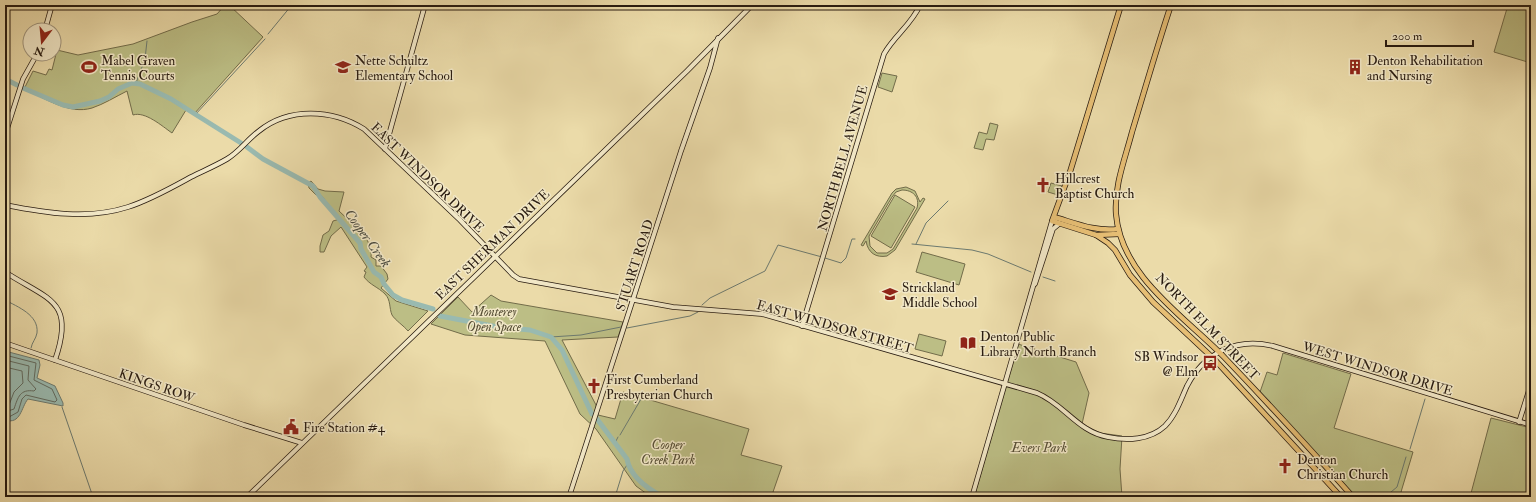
<svg xmlns="http://www.w3.org/2000/svg" width="1536" height="502" font-family="'IM FELL Double Pica',serif">
<style>
.green{fill:#bcbe85;stroke:#726c4a;fill-rule:evenodd}
.water{fill:#99bab0;stroke:#6c7a70}
.lines{fill:none;stroke-linecap:round;stroke-linejoin:round}
.shore{stroke:#606a60;stroke-width:1}
.stream{stroke:#6c7a70;stroke-width:1}
.river{stroke:#99bab0;stroke-width:5}
.secondary-casing{stroke:#281b10;stroke-width:5.5}
.primary-casing{stroke:#281b10;stroke-width:6}
.secondary{stroke:#f2e8c7;stroke-width:4}
.primary{stroke:#e6be74;stroke-width:4.5}
.labels{text-anchor:middle;stroke-width:3;stroke-linejoin:round;paint-order:stroke}
.poi-label{font-size:13px;fill:#281b10;stroke:#f2e8c7;text-anchor:start}
.street-label{font-size:13px;fill:#281b10;stroke:#f2e8c7}
.park-label{font-size:13px;font-style:italic;fill:#544c33;stroke:#f2e8c7}
.water-label{font-size:14px;font-style:italic;fill:#4a4b40;stroke:#f2e8c7}
</style>
<rect width="100%" height="100%" fill="#ebdba9"/>
<filter id="stains"><feTurbulence type="fractalNoise" baseFrequency=".005" numOctaves="4"/><feColorMatrix values="0 0 0 0 .2 0 0 0 0 .09 0 0 0 0 .02 0 0 0 .5 -.17"/></filter>
<radialGradient id="worn" r=".72"><stop offset=".6" stop-color="#630" stop-opacity="0"/><stop offset="1" stop-color="#630" stop-opacity=".3"/></radialGradient>
<g class="green">
<path d="M 225,5 L 229,5 L 263,37 L 194,114 L 186,110 L 172,133 C 162,126 145,111 133,115 L 127,91 C 115,97 104,104 92,108 C 69,115 45,98 24,89 L 33,71 L 46,75 L 49,69 L 52,70 L 57,50 L 78,55 L 133,44 L 192,22 L 217,14 Z"/>
<path d="M 1508,5 L 1531,5 L 1531,63 L 1494,52 Z"/>
<path d="M 882,73 L 897,76 L 892,92 L 878,87 Z"/>
<path d="M 990,123 L 998,125 L 994,140 L 986,139 L 983,150 L 974,148 L 979,132 L 987,134 Z"/>
<path d="M 311,181 L 318,189 L 325,191 L 344,192 L 339,211 L 357,228 L 358,233 L 366,238 C 369,243 372,251 371,257 L 376,260 L 376,266 L 381,266 L 387,274 L 388,279 L 381,288 L 396,301 L 428,311 L 408,331 C 404,326 395,320 392,315 C 389,308 391,300 385,294 C 378,287 370,285 364,277 L 366,272 L 364,271 L 367,267 L 341,227 L 331,236 L 324,252 L 320,252 L 320,246 L 323,235 L 329,231 L 333,221 L 340,219 L 321,195 L 316,195 L 309,188 L 308,183 Z"/>
<path d="M 1051,183 L 1062,186 L 1058,195 L 1048,192 Z"/>
<path d="M 906,187 L 915,191 L 920,202 L 923,198 L 925,199 L 895,250 L 887,256 C 876,258 868,253 866,241 L 863,246 L 861,245 L 892,193 L 896,189 ZM 902,190 C 913,190 920,197 917,208 L 893,249 L 887,253 L 877,253 L 870,246 L 869,236 L 892,197 L 896,192 Z"/>
<path d="M 895,195 L 915,207 L 891,248 L 871,236 Z"/>
<path d="M 922,252 L 965,264 L 959,285 L 916,272 Z"/>
<path d="M 491,295 L 501,301 L 623,322 L 618,337 L 562,340 L 596,405 L 598,415 L 615,419 L 623,392 L 749,429 L 741,455 L 782,466 L 773,492 L 782,497 L 651,497 L 636,486 L 596,429 L 580,414 L 545,341 L 465,335 L 431,324 L 458,297 L 472,312 Z"/>
<path d="M 919,334 L 946,341 L 942,356 L 915,349 Z"/>
<path d="M 1018,344 L 1076,362 L 1089,393 L 1082,424 L 1100,433 L 1122,436 L 1120,469 L 1122,497 L 974,497 Z"/>
<path d="M 1283,353 L 1351,374 L 1334,428 L 1413,452 L 1401,492 L 1415,497 L 1355,497 L 1260,392 L 1267,372 L 1277,375 Z"/>
<path d="M 1491,418 L 1531,428 L 1531,497 L 1470,497 Z"/>
</g>
<path class="water" d="M 5,351 L 39,360 L 40,365 L 37,378 L 55,386 L 63,403 L 63,406 L 28,399 C 21,407 21,425 5,420 Z"/>
<g class="lines">
<g class="shore">
<path d="M 5,355 L 36,363 L 34,380 L 52,389 L 57,400 L 55,402 L 26,395 L 22,399 L 18,412 L 9,417 L 5,417"/>
<path d="M 5,360 L 29,366 L 28,380 L 36,389 L 34,391 C 20,389 18,397 14,409 L 5,412"/>
<path d="M 5,367 L 22,371 L 23,383 L 14,392 L 9,405 L 5,406"/>
</g>
<g class="stream">
<path d="M 268,34 L 291,6"/>
<path d="M 136,83 L 145,59 L 147,41"/>
<path d="M 195,115 L 265,39"/>
<path d="M 912,244 L 972,250 L 988,254 L 1031,272"/>
<path d="M 916,244 L 926,223 L 948,201"/>
<path d="M 825,258 L 841,263 L 846,258 L 852,239 L 855,239"/>
<path d="M 1043,277 L 1055,281"/>
<path d="M 5,300 C 18,307 39,315 37,333 C 36,339 32,342 31,348"/>
<path d="M 702,305 L 710,298 L 765,271 L 778,245 L 822,257"/>
<path d="M 627,328 L 690,316 L 698,312"/>
<path d="M 551,337 L 581,335 L 621,327"/>
<path d="M 62,407 L 93,497"/>
<path d="M 620,435 L 644,394"/>
<path d="M 615,443 L 618,437"/>
<path d="M 1410,449 L 1425,399"/>
<path d="M 615,497 L 623,471 L 627,465"/>
<path d="M 1385,497 L 1397,487 L 1406,457"/>
</g>
<g class="river">
<path d="M 5,79 L 17,85"/>
<path d="M 23,88 L 63,105 L 73,107 L 100,101 L 109,97 L 118,89 L 132,83 L 140,84 L 171,99 L 241,143"/>
<path d="M 247,147 L 263,159 L 313,186 L 320,197 L 360,243 L 361,249 L 374,272 L 381,277 L 384,284 L 393,295 L 402,300 L 433,309"/>
<path d="M 440,316 L 498,327 L 530,330 L 551,337 L 562,350 L 592,414"/>
<path d="M 597,419 L 627,459 C 630,477 648,489 663,497"/>
</g>
<defs>
<g id="secondary">
<path d="M 45,30 L 52,5"/>
<path d="M 5,135 L 23,79 L 37,54"/>
<path d="M 385,149 L 425,5"/>
<path d="M 5,205 C 46,213 88,220 128,207 C 150,200 171,188 191,177 C 203,171 215,166 227,159 C 239,152 247,140 259,131 C 289,107 332,109 364,129 L 460,220 L 513,275 L 519,279 L 673,307 L 762,314 L 1037,393 C 1064,404 1078,432 1108,437 C 1127,441 1150,440 1165,426 C 1176,415 1181,399 1187,386 C 1204,353 1236,337 1273,346 L 1531,425"/>
<path d="M 5,272 C 48,300 76,300 55,360"/>
<path d="M 1035,284 L 1053,229 L 1059,224"/>
<path d="M 802,326 L 884,54 C 894,36 912,24 920,5"/>
<path d="M 5,343 L 244,425 L 302,443"/>
<path d="M 1519,422 L 1531,384"/>
<path d="M 247,497 L 687,71 L 752,5"/>
<path d="M 569,497 L 681,151 L 710,68 L 718,38"/>
<path d="M 972,497 L 1052,221"/>
</g>
<g id="primary">
<path d="M 1171,5 C 1157,47 1145,89 1132,132 C 1125,159 1114,186 1116,214 C 1121,276 1184,316 1224,357 C 1268,403 1311,450 1353,497"/>
<path d="M 1054,217 C 1075,223 1096,232 1118,229"/>
<path d="M 1119,234 L 1096,235 L 1052,221 L 1070,172 L 1121,5"/>
<path d="M 1096,235 L 1108,243 L 1115,250 L 1130,275 L 1153,302 L 1215,360 L 1341,497"/>
</g>
</defs>
<use href="#secondary" class="secondary-casing"/>
<use href="#primary" class="primary-casing"/>
<use href="#secondary" class="secondary"/>
<use href="#primary" class="primary"/>
</g>
<defs>
<symbol id="stadium-bare" viewBox="-9 -9 18 18"><path d="M0-5a6.5 5 0 1 0 0 10a6.5 5 0 1 0 0-10ZM-3.5-1.8h7v3.6h-7Z" fill="#8f2418" stroke="#f2e8c7" stroke-width="2.5" paint-order="stroke"/></symbol>
<symbol id="school-bare" viewBox="-9 -9 18 18"><path d="M0-5L7-2L0 1L-7-2ZM-4 1L0 2.5L4 1V4Q0 6-4 4Z" fill="#8f2418" stroke="#f2e8c7" stroke-width="2.5" paint-order="stroke"/></symbol>
<symbol id="building-bare" viewBox="-9 -9 18 18"><path d="M-4-6H4V6H1V3H-1V6H-4ZM-2.5-4.3h1.7v1.8h-1.7ZM.8-4.3h1.7v1.8H.8ZM-2.5-1h1.7V.8h-1.7ZM.8-1h1.7V.8H.8Z" fill="#8f2418" stroke="#f2e8c7" stroke-width="2.5" paint-order="stroke"/></symbol>
<symbol id="church-bare" viewBox="-9 -9 18 18"><path d="M-1.2-6h2.4v3.5h3.3v2.4h-3.3V6h-2.4V-.1h-3.3v-2.4h3.3Z" fill="#8f2418" stroke="#f2e8c7" stroke-width="2.5" paint-order="stroke"/></symbol>
<symbol id="library-bare" viewBox="-9 -9 18 18"><path d="M-6-4Q-3-5.5-.7-3.5V5Q-3 3-6 4ZM6-4Q3-5.5 .7-3.5V5Q3 3 6 4Z" fill="#8f2418" stroke="#f2e8c7" stroke-width="2.5" paint-order="stroke"/></symbol>
<symbol id="bus-bare" viewBox="-9 -9 18 18"><path d="M-5-6H5V4H4V6H2V4H-2V6H-4V4H-5ZM-3.5-4V0h7V-4ZM-3.5 1.2v1.5H-2V1.2ZM2 1.2v1.5H3.5V1.2Z" fill="#8f2418" stroke="#f2e8c7" stroke-width="2.5" paint-order="stroke"/></symbol>
<symbol id="civic-bare" viewBox="-9 -9 18 18"><path d="M-.6-6.5H3V-4.5H.6V-3L4-1V1h2V6H-6V1h2V-1L-.6-3ZM-1.2 2.5V6h2.4V2.5Z" fill="#8f2418" stroke="#f2e8c7" stroke-width="2.5" paint-order="stroke"/></symbol>
</defs>
<g fill-rule="evenodd">
<use href="#stadium-bare" x="78" y="56" width="22" height="22"/>
<use href="#school-bare" x="332" y="56" width="22" height="22"/>
<use href="#building-bare" x="1344" y="56" width="22" height="22"/>
<use href="#church-bare" x="1032" y="174" width="22" height="22"/>
<use href="#school-bare" x="879" y="283" width="22" height="22"/>
<use href="#library-bare" x="957" y="332" width="22" height="22"/>
<use href="#bus-bare" x="1199" y="352" width="22" height="22"/>
<use href="#church-bare" x="583" y="375" width="22" height="22"/>
<use href="#civic-bare" x="280" y="416" width="22" height="22"/>
<use href="#church-bare" x="1274" y="455" width="22" height="22"/>
</g>
<g class="labels">
<g class="poi-label">
<text x="101" y="65">Mabel Graven<tspan x="101" dy="15">Tennis Courts</tspan></text>
<text x="355" y="65">Nette Schultz<tspan x="355" dy="15">Elementary School</tspan></text>
<text x="1367" y="65">Denton Rehabilitation<tspan x="1367" dy="15">and Nursing</tspan></text>
<text x="1055" y="183">Hillcrest<tspan x="1055" dy="15">Baptist Church</tspan></text>
<text x="902" y="292">Strickland<tspan x="902" dy="15">Middle School</tspan></text>
<text x="980" y="341">Denton Public<tspan x="980" dy="15">Library North Branch</tspan></text>
<text x="1198" y="361" text-anchor="end">SB Windsor<tspan x="1198" dy="15">@ Elm</tspan></text>
<text x="606" y="384">First Cumberland<tspan x="606" dy="15">Presbyterian Church</tspan></text>
<text x="303" y="432">Fire Station #4</text>
<text x="1297" y="464">Denton<tspan x="1297" dy="15">Christian Church</tspan></text>
</g>
<g class="street-label">
<text transform="translate(842 158) rotate(-74)" y="5">NORTH BELL AVENUE</text>
<text transform="translate(428 177) rotate(44)" y="5">EAST WINDSOR DRIVE</text>
<text transform="translate(492 244) rotate(-44)" y="5">EAST SHERMAN DRIVE</text>
<text transform="translate(634 265) rotate(-72)" y="5">STUART ROAD</text>
<text transform="translate(835 326) rotate(16)" y="5">EAST WINDSOR STREET</text>
<text transform="translate(1208 326) rotate(46)" y="5">NORTH ELM STREET</text>
<text transform="translate(1378 368) rotate(17)" y="5">WEST WINDSOR DRIVE</text>
<text transform="translate(157 385) rotate(19)" y="5">KINGS ROW</text>
</g>
<g class="park-label">
<text x="494" y="316">Monterey<tspan x="494" dy="15">Open Space</tspan></text>
<text x="668" y="449">Cooper<tspan x="668" dy="15">Creek Park</tspan></text>
<text x="1039" y="452">Evers Park</text>
</g>
<g class="water-label">
<text transform="translate(368 238) rotate(54)" y="5">Cooper Creek</text>
</g>
</g>
<rect width="1536" height="502" fill="none" stroke="#ebdba9" stroke-width="20"/>
<rect x="6" y="6" width="1524" height="490" fill="none" stroke="#281b10" stroke-width="2"/>
<rect x="10" y="10" width="1516" height="482" fill="none" stroke="#281b10"/>
<g transform="translate(42 42) rotate(196)"><circle r="19" fill="#f2e8c7" stroke="#a1967e"/>
<path d="M0-3L7 15L0 10L-7 15Z" fill="#8f2418"/>
<text y="-6" font-size="11" font-weight="bold" text-anchor="middle" fill="#281b10">N</text>
</g>
<path d="M1386 40v6h87v-6" fill="none" stroke="#281b10" stroke-width="2"/>
<text x="1392" y="40" font-size="12" fill="#281b10" stroke="#f2e8c7" stroke-width="3" paint-order="stroke">200 m</text>
<rect width="100%" height="100%" filter="url(#stains)"/>
<rect width="100%" height="100%" fill="url(#worn)"/>
</svg>
